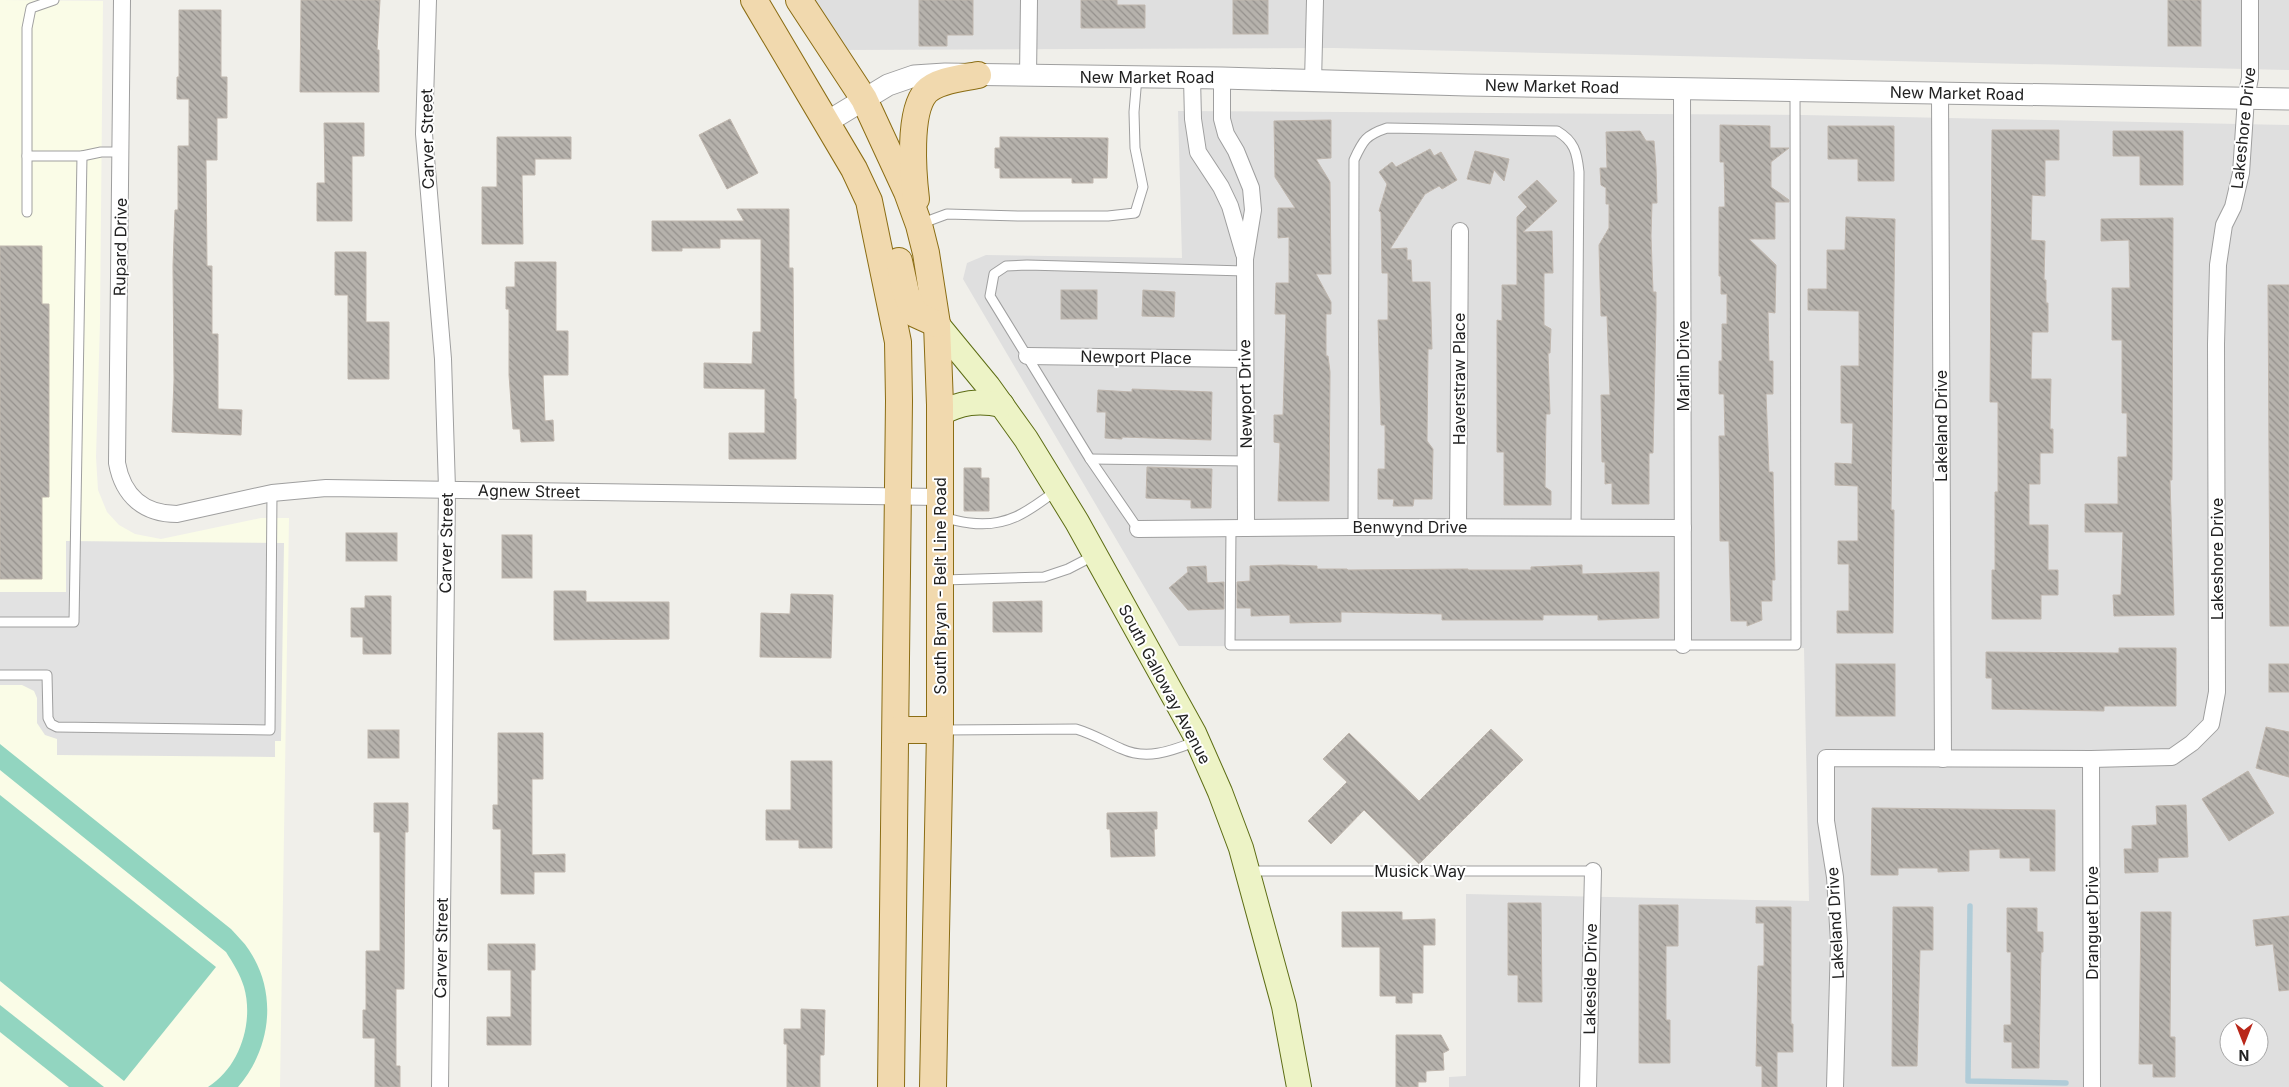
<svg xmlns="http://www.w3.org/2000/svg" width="2289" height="1087" font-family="Inter,sans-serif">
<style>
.residential{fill:#dfdfdf;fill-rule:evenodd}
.education{fill:#fafce7}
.pitch{fill:#92d5c0}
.parking{fill:#e2e2e2}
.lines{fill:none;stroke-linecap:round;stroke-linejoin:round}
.stream{stroke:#b0ccd8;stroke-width:5.5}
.building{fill:url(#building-back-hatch);stroke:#c0b7ae}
.service-casing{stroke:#9f9f9f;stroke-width:11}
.minor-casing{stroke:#9f9f9f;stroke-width:18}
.tertiary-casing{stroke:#9f9f9f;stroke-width:23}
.secondary-casing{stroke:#5d6d14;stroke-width:26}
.primary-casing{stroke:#8b6d14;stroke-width:28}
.service{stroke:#fff;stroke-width:9}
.minor{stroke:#fff;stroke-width:16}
.tertiary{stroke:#fff;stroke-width:21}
.secondary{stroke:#edf3c6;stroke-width:24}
.primary{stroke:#f1d9ae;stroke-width:26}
.labels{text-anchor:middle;stroke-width:4;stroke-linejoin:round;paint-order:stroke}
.street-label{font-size:16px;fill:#222;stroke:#fff}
</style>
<defs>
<pattern id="building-back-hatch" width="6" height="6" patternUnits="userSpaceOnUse" patternTransform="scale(1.25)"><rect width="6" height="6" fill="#b6b2ac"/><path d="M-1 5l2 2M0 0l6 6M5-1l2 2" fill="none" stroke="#94908c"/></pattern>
</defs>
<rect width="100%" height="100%" fill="#f0efea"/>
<g class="residential">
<path d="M 813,0 L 2289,0 L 2289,70 L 1334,48 L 843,50 Z"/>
<path d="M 1178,111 L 1803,115 L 2289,125 L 2289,1087 L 1449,1087 L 1449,1077 L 1466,1076 L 1466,894 L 1809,901 L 1804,648 L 1179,646 L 963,279 L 967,263 L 986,255 L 1182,258 ZM 2229,1027 L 2259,1027 L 2259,1057 L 2229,1057 Z"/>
</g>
<path class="education" d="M 0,0 L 103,1 L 100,322 L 96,457 L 98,490 L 107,512 L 119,525 L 135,534 L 161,539 L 261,518 L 289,518 L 280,1087 L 0,1087 Z"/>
<g class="pitch">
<path d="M 0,744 L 231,929 C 237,936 244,942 249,950 C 278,993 271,1049 238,1087 L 208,1087 C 240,1067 254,1022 244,987 C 240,974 233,963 226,952 L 0,770 Z"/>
<path d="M 0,795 L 216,967 L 124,1081 L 0,981 Z"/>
<path d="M 0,1005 L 104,1087 L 69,1087 L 0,1032 Z"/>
</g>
<path class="parking" d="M 66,541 L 284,543 L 281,741 L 275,741 L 275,757 L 57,755 L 57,739 L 45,735 L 37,723 L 37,698 L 34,691 L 22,685 L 0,685 L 0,592 L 66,592 Z"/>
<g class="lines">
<path class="stream" d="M 1970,906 L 1968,1081 L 2066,1083"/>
</g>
<g class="building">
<path d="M 301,0 L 380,0 L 377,50 L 379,50 L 379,92 L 300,92 Z"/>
<path d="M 919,0 L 973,0 L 973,35 L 947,35 L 947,46 L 919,46 Z"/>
<path d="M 1081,0 L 1117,0 L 1117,5 L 1145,5 L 1145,28 L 1081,28 Z"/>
<rect x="1233" y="0" width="35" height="34"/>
<rect x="2168" y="0" width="33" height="46"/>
<path d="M 179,10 L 221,10 L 221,77 L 227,77 L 227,118 L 217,118 L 217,160 L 206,160 L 207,266 L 212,266 L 212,334 L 218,334 L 218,409 L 242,410 L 241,435 L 172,432 L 174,380 L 173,266 L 175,210 L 178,210 L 178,146 L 189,146 L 189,99 L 177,99 L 177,77 L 179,77 Z"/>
<path d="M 730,119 L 758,173 L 727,189 L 699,135 Z"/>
<path d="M 1331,120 L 1331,158 L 1316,159 L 1330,182 L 1331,274 L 1316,274 L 1331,302 L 1331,314 L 1326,314 L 1326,356 L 1328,356 L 1330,372 L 1329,501 L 1278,501 L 1280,443 L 1274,442 L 1274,415 L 1283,415 L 1286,314 L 1275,314 L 1276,283 L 1289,283 L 1289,237 L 1278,238 L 1278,208 L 1295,208 L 1275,177 L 1274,121 Z"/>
<path d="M 324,123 L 364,123 L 364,156 L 352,156 L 352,221 L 317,221 L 317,183 L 325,183 Z"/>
<path d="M 1720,125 L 1770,126 L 1770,148 L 1789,148 L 1771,162 L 1771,187 L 1789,200 L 1789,202 L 1775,202 L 1775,239 L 1749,239 L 1776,265 L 1775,313 L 1768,312 L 1769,361 L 1773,361 L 1773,394 L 1766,394 L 1769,472 L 1773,472 L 1775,580 L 1772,580 L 1772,601 L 1761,601 L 1762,620 L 1747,626 L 1747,621 L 1731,621 L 1729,541 L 1720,541 L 1719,436 L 1725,436 L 1724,394 L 1719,394 L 1719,361 L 1722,361 L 1722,324 L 1727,324 L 1727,294 L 1721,294 L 1721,276 L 1719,276 L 1719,207 L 1725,207 L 1724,162 L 1720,162 Z"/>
<path d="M 1828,126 L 1894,126 L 1894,181 L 1858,181 L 1858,159 L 1828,159 Z"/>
<path d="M 1992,130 L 2059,130 L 2059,160 L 2045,160 L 2045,196 L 2032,195 L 2031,240 L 2045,241 L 2044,280 L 2046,280 L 2046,303 L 2048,303 L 2048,332 L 2032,332 L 2031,379 L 2051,379 L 2050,429 L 2053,429 L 2053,453 L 2040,453 L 2040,484 L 2029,484 L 2029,525 L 2048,525 L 2048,570 L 2058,570 L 2058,595 L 2041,595 L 2041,619 L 1992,619 L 1992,570 L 1995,570 L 1995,492 L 1998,492 L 1998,402 L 1990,402 Z"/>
<path d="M 1640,131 L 1646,141 L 1654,141 L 1656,167 L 1657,203 L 1652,203 L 1651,236 L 1653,292 L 1656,292 L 1656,316 L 1653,453 L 1649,453 L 1649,504 L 1612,504 L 1612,483 L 1605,484 L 1605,462 L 1602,462 L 1601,395 L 1610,395 L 1607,316 L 1601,316 L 1599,245 L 1609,228 L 1609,204 L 1606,204 L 1606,188 L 1601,185 L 1600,168 L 1607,168 L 1606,132 Z"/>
<path d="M 2113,131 L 2183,131 L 2183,185 L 2140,185 L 2140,156 L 2113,156 Z"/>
<path d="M 497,137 L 571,137 L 571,159 L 535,159 L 535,175 L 522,175 L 523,244 L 482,244 L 482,187 L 497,187 Z"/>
<path d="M 1000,137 L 1108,138 L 1107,178 L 1093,178 L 1093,183 L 1072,183 L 1072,178 L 1000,178 L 1000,168 L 995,168 L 995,148 L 1000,148 Z"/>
<path d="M 1430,149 L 1434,156 L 1441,152 L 1457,180 L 1442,189 L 1439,186 L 1425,194 L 1390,249 L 1407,248 L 1407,260 L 1411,260 L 1412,282 L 1430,282 L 1432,349 L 1428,349 L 1427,441 L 1433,449 L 1432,499 L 1414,499 L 1413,506 L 1393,506 L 1394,499 L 1378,499 L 1378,469 L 1385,469 L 1385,425 L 1381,425 L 1378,320 L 1388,320 L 1388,273 L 1382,273 L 1381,212 L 1379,211 L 1387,184 L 1379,172 L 1392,162 L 1396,167 Z"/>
<path d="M 1475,151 L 1509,159 L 1504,181 L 1494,170 L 1490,184 L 1467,179 Z"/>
<path d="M 1537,180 L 1557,201 L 1523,232 L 1552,231 L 1553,273 L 1544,273 L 1544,325 L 1551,329 L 1550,353 L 1548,353 L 1550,414 L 1546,414 L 1545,487 L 1551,491 L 1551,505 L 1504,505 L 1504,452 L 1497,452 L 1497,320 L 1502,321 L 1502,285 L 1517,285 L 1517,217 L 1527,207 L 1518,197 Z"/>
<path d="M 737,209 L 789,209 L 789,268 L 793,268 L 794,399 L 796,399 L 796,459 L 729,459 L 729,433 L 765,433 L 765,389 L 704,388 L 704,363 L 752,364 L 753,332 L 761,332 L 761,239 L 720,239 L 720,248 L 682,248 L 682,251 L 652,251 L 652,221 L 744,221 Z"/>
<path d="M 1846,217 L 1895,219 L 1891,510 L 1894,510 L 1893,633 L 1837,633 L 1837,611 L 1849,611 L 1849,564 L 1838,564 L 1838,541 L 1858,541 L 1858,486 L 1835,485 L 1835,463 L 1852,464 L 1853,423 L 1841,423 L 1841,366 L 1859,366 L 1859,311 L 1808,310 L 1808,289 L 1827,289 L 1827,250 L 1845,250 Z"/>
<path d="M 2173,218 L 2172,480 L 2170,480 L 2174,615 L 2114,616 L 2113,595 L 2121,595 L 2123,532 L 2085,532 L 2085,504 L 2118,504 L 2118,457 L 2127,457 L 2127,413 L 2122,413 L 2122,340 L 2112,340 L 2112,288 L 2130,288 L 2129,240 L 2101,241 L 2101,219 Z"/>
<path d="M 0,246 L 42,246 L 42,304 L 49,304 L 49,497 L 42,497 L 42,579 L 0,579 Z"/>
<path d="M 335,252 L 366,252 L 366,322 L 389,322 L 389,379 L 348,379 L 348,295 L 335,295 Z"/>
<path d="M 515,262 L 556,262 L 556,331 L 568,331 L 568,375 L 543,375 L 545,421 L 553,420 L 554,441 L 521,442 L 520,429 L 513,429 L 509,375 L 509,309 L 506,309 L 506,287 L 515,287 Z"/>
<path d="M 2268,285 L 2289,285 L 2289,626 L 2270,626 Z"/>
<rect x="1061" y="290" width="36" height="29"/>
<path d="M 1143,290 L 1175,292 L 1174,317 L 1142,316 Z"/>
<path d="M 1132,389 L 1212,392 L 1211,440 L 1122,437 L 1122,439 L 1105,438 L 1106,412 L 1097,412 L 1098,390 L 1132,392 Z"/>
<path d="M 1147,467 L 1212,469 L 1211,508 L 1191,508 L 1191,500 L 1146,498 Z"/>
<path d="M 964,468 L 981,468 L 981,478 L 989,478 L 989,511 L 964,511 Z"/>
<rect x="346" y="533" width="51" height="28"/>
<rect x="502" y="535" width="30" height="43"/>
<path d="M 1280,565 L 1317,566 L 1317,569 L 1347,569 L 1348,570 L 1468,569 L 1468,570 L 1531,570 L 1531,567 L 1582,565 L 1582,574 L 1659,572 L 1659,618 L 1598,620 L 1598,615 L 1543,615 L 1543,620 L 1442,620 L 1442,614 L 1341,612 L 1341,622 L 1290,623 L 1290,615 L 1251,616 L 1251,608 L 1237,608 L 1237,582 L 1250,581 L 1250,566 Z"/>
<path d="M 1206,566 L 1207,583 L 1224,582 L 1224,609 L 1188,610 L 1169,588 L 1188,572 L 1187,567 Z"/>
<path d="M 554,591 L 586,591 L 586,602 L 669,602 L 669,639 L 554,640 Z"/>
<path d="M 791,594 L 833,595 L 831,658 L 760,657 L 761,613 L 790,614 Z"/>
<path d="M 365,596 L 391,596 L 391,654 L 363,654 L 363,637 L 351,637 L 351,608 L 365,608 Z"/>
<path d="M 1042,601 L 1042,632 L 993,632 L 993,602 Z"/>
<path d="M 2119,648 L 2176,648 L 2176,706 L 2104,706 L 2104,711 L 1992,709 L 1992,678 L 1986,678 L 1986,652 L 2119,653 Z"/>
<rect x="1836" y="664" width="59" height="52"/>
<rect x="2269" y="664" width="20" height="28"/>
<path d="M 2266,727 L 2289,732 L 2289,777 L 2256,768 Z"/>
<path d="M 1491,729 L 1523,760 L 1419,864 L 1364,810 L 1331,844 L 1308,821 L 1347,782 L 1323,759 L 1349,733 L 1419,801 Z"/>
<rect x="368" y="730" width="31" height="28"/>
<path d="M 498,733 L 543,733 L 543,779 L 532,779 L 532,855 L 565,854 L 565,872 L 534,872 L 534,894 L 501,894 L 501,829 L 493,829 L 493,805 L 498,805 Z"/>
<path d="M 791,761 L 832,761 L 832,848 L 799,848 L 799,840 L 766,840 L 766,810 L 791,810 Z"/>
<path d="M 2248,771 L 2274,813 L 2229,841 L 2202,799 Z"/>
<path d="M 374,803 L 408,803 L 408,832 L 405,832 L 404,989 L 396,989 L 396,1066 L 400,1066 L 400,1087 L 375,1087 L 375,1038 L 363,1038 L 363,1010 L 366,1010 L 366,951 L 380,951 L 380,832 L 374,832 Z"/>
<path d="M 2186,805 L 2188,857 L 2158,858 L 2158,872 L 2125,873 L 2124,849 L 2132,849 L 2132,826 L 2157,825 L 2156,806 Z"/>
<path d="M 1872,808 L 2055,810 L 2055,871 L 2030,871 L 2030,858 L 2000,858 L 2000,849 L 1969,850 L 1969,871 L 1938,872 L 1938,868 L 1898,868 L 1898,875 L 1871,875 Z"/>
<path d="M 1157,812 L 1157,829 L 1154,829 L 1155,856 L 1111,857 L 1110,829 L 1107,829 L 1107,813 Z"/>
<path d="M 1508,903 L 1541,903 L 1542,1002 L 1518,1002 L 1518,975 L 1508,975 Z"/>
<path d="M 1639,905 L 1678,905 L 1678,946 L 1666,946 L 1666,1020 L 1670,1020 L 1670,1063 L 1639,1063 Z"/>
<path d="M 1756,907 L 1791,907 L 1791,1024 L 1793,1024 L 1793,1052 L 1777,1052 L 1777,1087 L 1762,1087 L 1762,1066 L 1756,1066 L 1758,966 L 1764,966 L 1764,923 L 1756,923 Z"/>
<path d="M 1893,907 L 1933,907 L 1933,950 L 1920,950 L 1917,1066 L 1892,1066 Z"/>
<path d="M 2007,908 L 2037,908 L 2037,932 L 2043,932 L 2043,952 L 2041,952 L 2039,1068 L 2012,1068 L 2012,1042 L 2004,1042 L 2004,1025 L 2011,1025 L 2011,952 L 2007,952 Z"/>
<path d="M 1342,912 L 1402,912 L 1402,920 L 1435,919 L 1435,945 L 1423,945 L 1423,993 L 1412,993 L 1412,1003 L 1396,1003 L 1396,996 L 1380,996 L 1380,947 L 1342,947 Z"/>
<path d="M 2141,912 L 2171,912 L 2170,1037 L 2175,1037 L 2175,1077 L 2153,1077 L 2153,1064 L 2139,1064 Z"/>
<path d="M 2289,916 L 2289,990 L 2279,991 L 2273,944 L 2256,946 L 2253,920 Z"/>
<path d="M 488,944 L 535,944 L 535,970 L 531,970 L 531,1045 L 487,1045 L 487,1017 L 511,1017 L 511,970 L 488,970 Z"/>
<path d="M 801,1009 L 825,1010 L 824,1055 L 820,1055 L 820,1087 L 787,1087 L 787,1044 L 784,1044 L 784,1029 L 801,1029 Z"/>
<path d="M 1396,1035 L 1441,1035 L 1449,1050 L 1443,1053 L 1444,1070 L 1426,1071 L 1426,1082 L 1418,1082 L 1418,1087 L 1396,1087 Z"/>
</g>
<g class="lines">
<defs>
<g id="service">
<path d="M 54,0 L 31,8 L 27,28 L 27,156 L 82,156 L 101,152 L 121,152"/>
<path d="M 27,156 L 27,212"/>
<path d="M 920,224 L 947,214 L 1020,216 L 1108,216 L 1135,213 L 1143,187 L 1135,148 L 1134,112 L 1137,77"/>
<path d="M 1090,459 L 1246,461"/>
<path d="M 943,518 C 952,519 960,522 970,523 C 1007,528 1029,511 1057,490"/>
<path d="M 1353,527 L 1354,160 C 1363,140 1366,135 1387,128 L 1557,131 C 1574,141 1577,152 1579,172 L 1576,528"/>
<path d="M 1231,528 L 1230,645 L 1796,645 L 1795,90"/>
<path d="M 1138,529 L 1090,459 L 990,296 L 994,274 L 1006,266 L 1027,265 L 1245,271"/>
<path d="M 943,580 L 1044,577 L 1068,569 L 1095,555"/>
<path d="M 0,622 L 74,622 L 82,156"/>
<path d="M 0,675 L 47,675 L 48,718 L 51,724 L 57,727 L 270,730 L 272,493"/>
<path d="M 943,730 L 1076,729 C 1093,734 1106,742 1122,749 C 1148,761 1173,750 1197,741"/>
<path d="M 1250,871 L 1593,871"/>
</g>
<g id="minor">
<path d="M 122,0 L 117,463 C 123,496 144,514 177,514 L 272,493 L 326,488 L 939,497"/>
<path d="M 428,0 L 424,134 L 443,359 L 447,489 L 440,1087"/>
<path d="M 1028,76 L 1029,0"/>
<path d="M 1192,78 L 1193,119 L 1198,152 L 1221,187 L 1230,206 L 1244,254"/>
<path d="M 1222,78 L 1222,119 L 1226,134 L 1236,151 L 1251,188 L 1253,210 L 1245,259 L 1246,528"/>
<path d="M 1313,82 L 1315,0"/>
<path d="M 1682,87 L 1683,645"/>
<path d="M 1940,93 L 1943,759"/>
<path d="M 1027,356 L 1245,359"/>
<path d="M 1458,527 L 1460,231"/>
<path d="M 1138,529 L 1353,527 L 1683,528"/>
<path d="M 2091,759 L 2092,1087"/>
<path d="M 1588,1087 L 1593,871"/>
<path d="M 1835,1087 L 1839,942 L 1835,877 L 1826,821 L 1826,758 L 2091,759 L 2172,757 L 2192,743 L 2211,724 L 2217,692 L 2216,344 L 2218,265 L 2224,225 L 2233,207 L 2241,173 L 2246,98 L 2250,78 L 2250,0"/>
</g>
<path id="tertiary" d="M 827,122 L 888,85 L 914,76 L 945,74 L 1222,78 L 1467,85 L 2289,99"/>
<g id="secondary">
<path d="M 937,324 L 988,386 L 1026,439 L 1077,522 L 1194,733 L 1220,792 L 1241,848 L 1284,1006 L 1299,1087"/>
<path d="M 940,414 C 960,402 979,400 1002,405"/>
</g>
<g id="primary">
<path d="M 754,0 L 854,169 L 869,201 L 898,342 L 899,401 L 891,1087"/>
<path d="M 799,0 L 864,99 L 907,192 L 919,225 L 926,253 L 937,324 L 940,405 L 940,730 L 933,1087"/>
<path d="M 916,199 C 913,174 908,112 926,92 C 937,80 963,78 978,75"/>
<path d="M 899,261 L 906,293 L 915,314 L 937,324"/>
<path d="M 896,730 L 940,730"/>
</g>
</defs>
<use href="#service" class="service-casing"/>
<use href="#minor" class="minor-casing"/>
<use href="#tertiary" class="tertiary-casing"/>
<use href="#secondary" class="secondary-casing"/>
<use href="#primary" class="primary-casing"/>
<use href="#service" class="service"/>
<use href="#minor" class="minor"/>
<use href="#tertiary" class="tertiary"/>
<use href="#secondary" class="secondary"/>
<use href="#primary" class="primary"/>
</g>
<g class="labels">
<g class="street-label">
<text x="1147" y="83">New Market Road</text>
<text transform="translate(1552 86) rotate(1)" y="6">New Market Road</text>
<text transform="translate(1957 93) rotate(1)" y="6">New Market Road</text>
<text transform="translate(2243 128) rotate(-84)" y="6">Lakeshore Drive</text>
<text transform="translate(427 139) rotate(-91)" y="6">Carver Street</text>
<text transform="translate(120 247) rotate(-89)" y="6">Rupard Drive</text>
<text transform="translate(1136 357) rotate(1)" y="6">Newport Place</text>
<text transform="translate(1683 366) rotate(-90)" y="6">Marlin Drive</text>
<text transform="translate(1459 379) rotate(-90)" y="6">Haverstraw Place</text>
<text transform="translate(1245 394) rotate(-91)" y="6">Newport Drive</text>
<text transform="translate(1941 426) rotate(-90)" y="6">Lakeland Drive</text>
<text transform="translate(529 491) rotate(1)" y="6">Agnew Street</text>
<text x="1410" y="533">Benwynd Drive</text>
<text transform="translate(446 543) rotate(-89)" y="6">Carver Street</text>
<text transform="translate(2217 559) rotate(-90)" y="6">Lakeshore Drive</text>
<text transform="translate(940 586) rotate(-90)" y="6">South Bryan - Belt Line Road</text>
<text transform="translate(1165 684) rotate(62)" y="6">South Galloway Avenue</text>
<text x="1420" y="877">Musick Way</text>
<text transform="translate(1835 923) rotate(-93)" y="6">Lakeland Drive</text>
<text transform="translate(2092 923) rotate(-90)" y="6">Dranguet Drive</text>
<text transform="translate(441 948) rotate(-89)" y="6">Carver Street</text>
<text transform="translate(1590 979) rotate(-89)" y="6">Lakeside Drive</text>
</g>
</g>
<g transform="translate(2244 1042) rotate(180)"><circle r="24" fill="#ffffff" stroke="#a7a7a7"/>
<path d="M0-4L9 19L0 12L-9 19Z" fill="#b9271a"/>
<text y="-8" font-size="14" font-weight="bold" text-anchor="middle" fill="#222222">N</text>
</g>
</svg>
